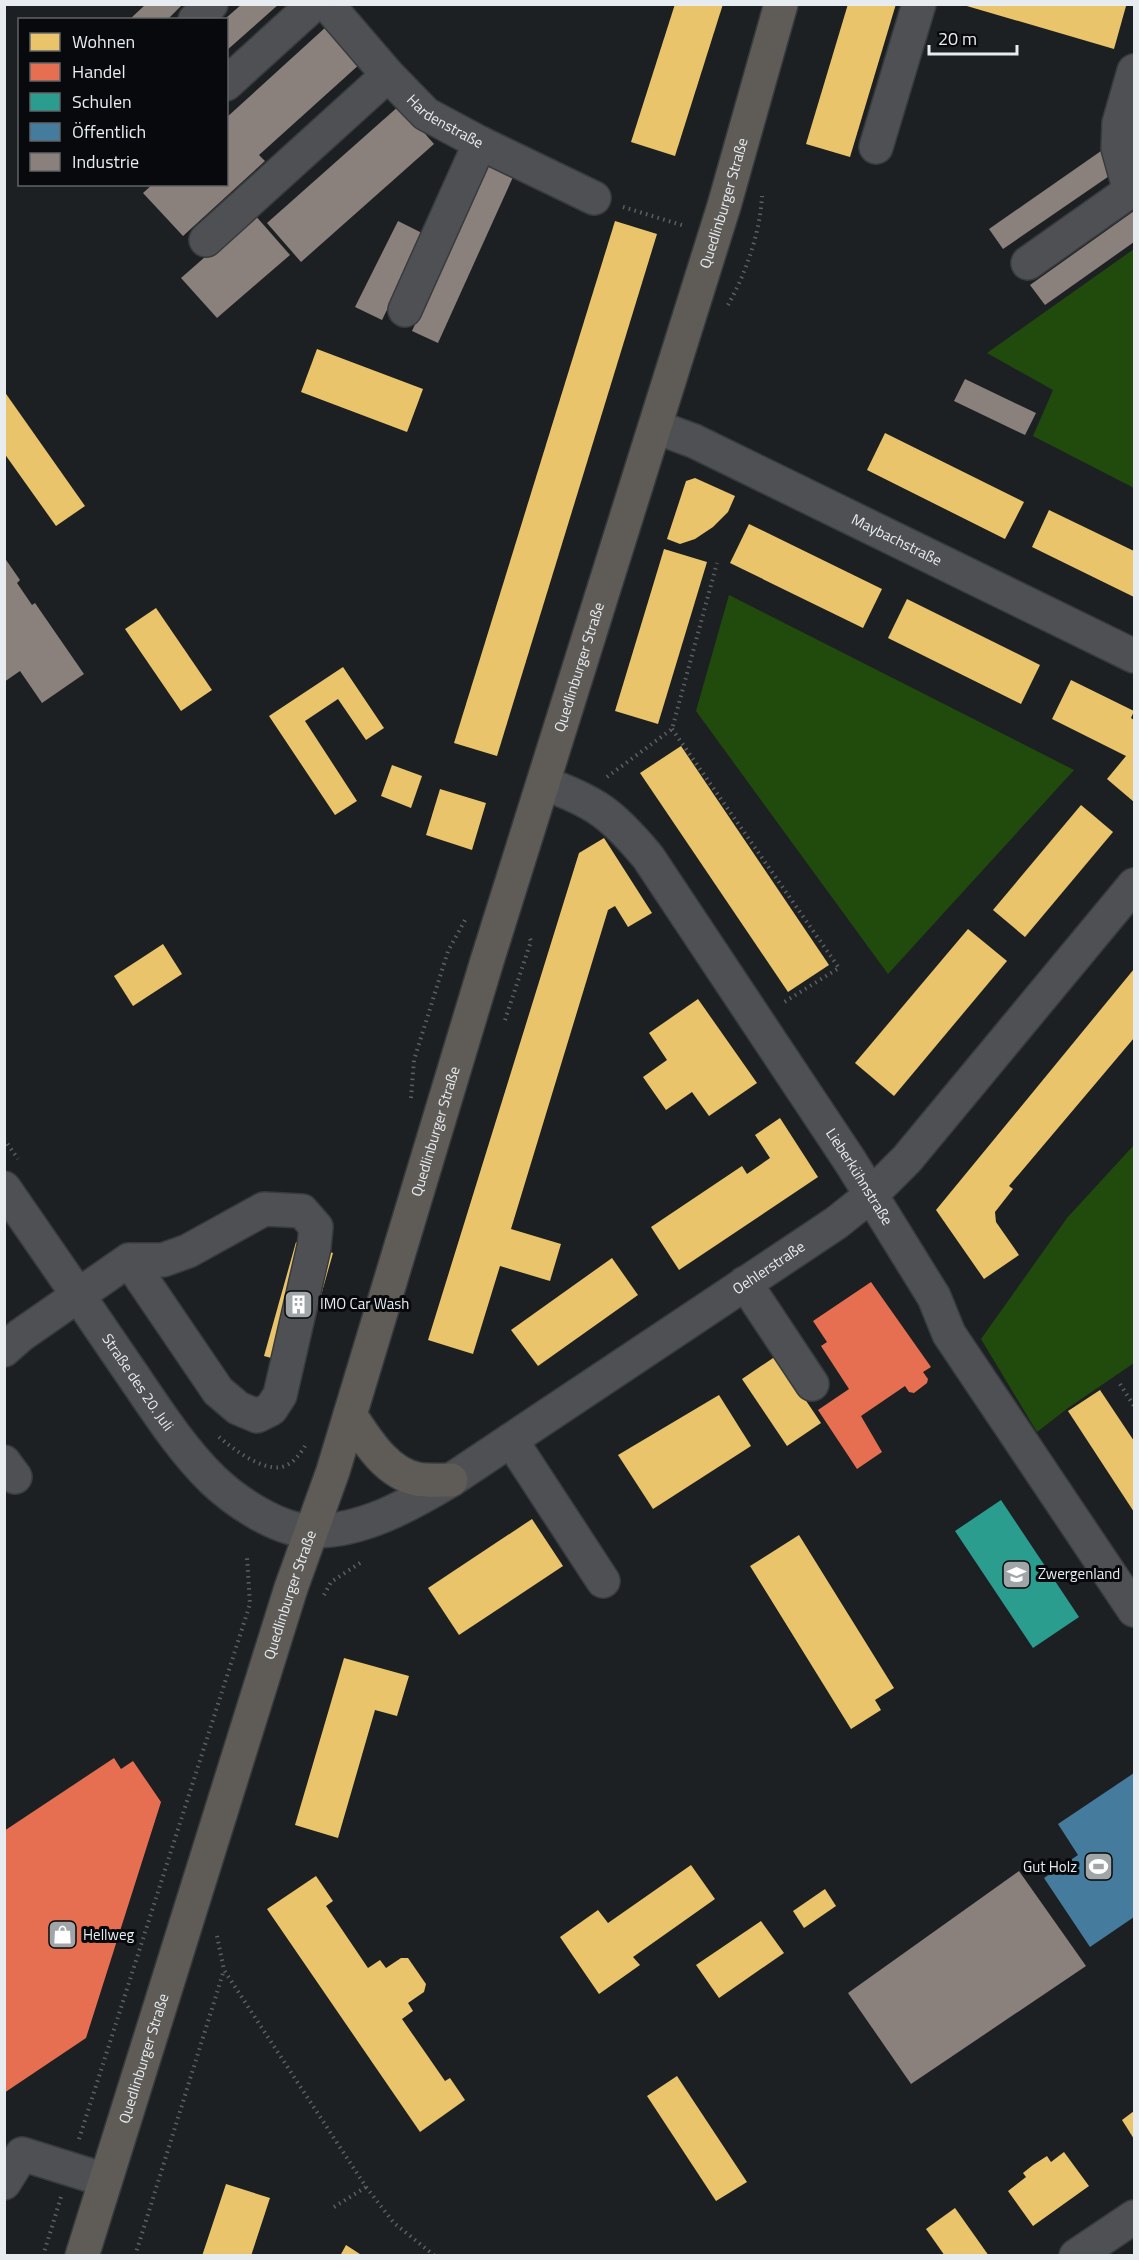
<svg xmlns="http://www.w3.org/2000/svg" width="1139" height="2260" font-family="'Titillium Web',sans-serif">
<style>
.green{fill:#204b0d}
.homes{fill:#e9c46a}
.shops{fill:#e76f51}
.schools{fill:#2a9d8f}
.public{fill:#457b9d}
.industry{fill:#8a817c}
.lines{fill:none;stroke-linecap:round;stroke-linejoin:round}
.minor-casing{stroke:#383b3d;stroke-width:36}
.major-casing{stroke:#383b3d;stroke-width:36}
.path{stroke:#5d6062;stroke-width:4;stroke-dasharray:1.5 4.5;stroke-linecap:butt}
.minor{stroke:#4e5053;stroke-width:33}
.major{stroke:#5f5c58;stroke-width:33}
.labels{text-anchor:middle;stroke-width:6;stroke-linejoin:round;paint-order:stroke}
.street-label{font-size:15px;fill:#e7ecf0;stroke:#07090c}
.poi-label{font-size:15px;fill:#e7ecf0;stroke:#07090c;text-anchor:start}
</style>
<rect width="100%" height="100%" fill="#1d2023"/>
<g class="green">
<path d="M 1134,249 L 1134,488 L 1033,436 L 1053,390 L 987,353 Z"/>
<path d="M 729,595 L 1074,770 L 888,974 L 696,711 Z"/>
<path d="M 1134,1145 L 1134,1363 L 1068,1408 L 1037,1432 L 981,1339 L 1067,1218 Z"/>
</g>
<g class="homes">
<path d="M 675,4 L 723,4 L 675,156 L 631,142 Z"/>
<path d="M 848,4 L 896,4 L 850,157 L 806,144 Z"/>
<path d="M 960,4 L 1121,4 L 1126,6 L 1114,49 Z"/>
<path d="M 615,221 L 657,234 L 497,756 L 454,743 Z"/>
<path d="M 317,349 L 423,389 L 407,432 L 301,392 Z"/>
<path d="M 4,391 L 85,506 L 56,526 L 4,453 Z"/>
<path d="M 885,433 L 1024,502 L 1005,539 L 867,470 Z"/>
<path d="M 695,478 L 735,496 L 728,512 L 713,527 L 695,539 L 680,544 L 667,539 L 686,481 Z"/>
<path d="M 1049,510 L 1134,551 L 1134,597 L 1032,547 Z"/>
<path d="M 749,524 L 882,589 L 863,628 L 730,563 Z"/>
<path d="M 664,549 L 707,562 L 658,724 L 615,711 Z"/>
<path d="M 907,599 L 1040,665 L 1021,704 L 888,638 Z"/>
<path d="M 156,608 L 212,690 L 181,711 L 125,629 Z"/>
<path d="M 343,667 L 384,728 L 366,740 L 338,699 L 305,721 L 357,801 L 335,815 L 269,716 Z"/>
<path d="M 1071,680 L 1134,711 L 1131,718 L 1134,720 L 1134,802 L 1107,779 L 1126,756 L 1052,719 Z"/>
<path d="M 681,746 L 829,965 L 788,992 L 640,773 Z"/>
<path d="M 392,765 L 422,776 L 411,808 L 381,796 Z"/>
<path d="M 440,789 L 486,803 L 472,850 L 426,835 Z"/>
<path d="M 1081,805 L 1113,832 L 1025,937 L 993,910 Z"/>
<path d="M 604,838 L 652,913 L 628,927 L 615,906 L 608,910 L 511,1229 L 561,1244 L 550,1281 L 500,1266 L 473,1354 L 428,1340 L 579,853 Z"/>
<path d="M 968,929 L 1007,961 L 894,1096 L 855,1063 Z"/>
<path d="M 163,944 L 182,974 L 133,1006 L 114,976 Z"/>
<path d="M 1134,969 L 1134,1038 L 1009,1186 L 1013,1189 L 995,1212 L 996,1222 L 1019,1255 L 984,1279 L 936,1210 Z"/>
<path d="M 698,999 L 757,1083 L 709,1116 L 692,1092 L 666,1110 L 643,1077 L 667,1060 L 649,1033 Z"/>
<path d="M 780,1118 L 818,1177 L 679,1270 L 651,1227 L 742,1166 L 747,1174 L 770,1158 L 755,1135 Z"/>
<path d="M 296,1242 L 333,1253 L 301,1366 L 264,1356 Z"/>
<path d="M 612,1258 L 638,1295 L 538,1366 L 511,1330 Z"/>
<path d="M 776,1356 L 821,1423 L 787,1446 L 742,1379 Z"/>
<path d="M 1100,1390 L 1134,1441 L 1134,1512 L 1068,1411 Z"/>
<path d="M 719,1395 L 751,1446 L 653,1509 L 618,1455 Z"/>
<path d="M 532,1519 L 563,1566 L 459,1635 L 428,1588 Z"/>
<path d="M 799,1535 L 894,1688 L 875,1700 L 881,1710 L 851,1729 L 750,1566 Z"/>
<path d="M 344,1658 L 409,1676 L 397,1716 L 375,1710 L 338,1838 L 295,1825 Z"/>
<path d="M 691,1865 L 715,1899 L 633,1957 L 640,1965 L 599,1994 L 560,1937 L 598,1910 L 608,1923 Z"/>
<path d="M 316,1876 L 333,1901 L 326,1906 L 368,1968 L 380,1960 L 386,1968 L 401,1958 L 408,1958 L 426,1984 L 424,1992 L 408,2003 L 413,2011 L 402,2019 L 445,2081 L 450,2078 L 465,2100 L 420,2132 L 267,1909 Z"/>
<path d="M 825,1889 L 836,1906 L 804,1928 L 793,1911 Z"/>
<path d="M 761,1921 L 784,1953 L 719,1998 L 696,1965 Z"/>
<path d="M 677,2076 L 747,2182 L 716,2201 L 647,2096 Z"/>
<path d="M 1134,2111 L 1134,2139 L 1122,2120 Z"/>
<path d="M 1064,2152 L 1089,2186 L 1033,2226 L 1008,2191 L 1026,2177 L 1023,2173 L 1033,2165 L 1047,2156 L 1051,2162 Z"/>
<path d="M 226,2184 L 270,2198 L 251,2256 L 202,2256 Z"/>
<path d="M 955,2208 L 989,2256 L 945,2256 L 926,2229 Z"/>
<path d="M 346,2245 L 363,2256 L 340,2256 Z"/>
</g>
<g class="shops">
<path d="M 871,1282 L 931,1367 L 923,1372 L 928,1379 L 927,1383 L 914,1393 L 909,1392 L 905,1386 L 861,1416 L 882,1452 L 857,1469 L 818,1410 L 849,1389 L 821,1346 L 827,1342 L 813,1321 Z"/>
<path d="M 114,1758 L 121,1769 L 133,1761 L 161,1802 L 86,2038 L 4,2093 L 4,1831 Z"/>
</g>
<path class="schools" d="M 1001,1500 L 1079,1617 L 1033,1648 L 955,1531 Z"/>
<path class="public" d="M 1134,1773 L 1134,1917 L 1090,1947 L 1044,1878 L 1078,1855 L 1058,1824 Z"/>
<g class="industry">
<path d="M 146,4 L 183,4 L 167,20 L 129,20 Z"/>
<path d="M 242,4 L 279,4 L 226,51 L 226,18 Z"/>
<path d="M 327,26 L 361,63 L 259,155 L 265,161 L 183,236 L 143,193 L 153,184 L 226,184 L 226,118 Z"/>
<path d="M 400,105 L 434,144 L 301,262 L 267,223 Z"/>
<path d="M 1101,151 L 1115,172 L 1003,249 L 989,229 Z"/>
<path d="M 488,165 L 513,177 L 438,343 L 412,331 Z"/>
<path d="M 1134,211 L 1134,242 L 1045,305 L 1030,285 Z"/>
<path d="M 254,214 L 290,255 L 217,318 L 181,278 Z"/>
<path d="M 398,221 L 424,234 L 382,320 L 355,307 Z"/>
<path d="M 965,379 L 1036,413 L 1025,435 L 954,401 Z"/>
<path d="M 4,557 L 20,580 L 17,583 L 32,605 L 35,603 L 84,674 L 42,703 L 20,671 L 4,682 Z"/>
<path d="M 1019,1871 L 1086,1966 L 911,2084 L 848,1993 Z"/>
</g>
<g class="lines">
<defs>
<g id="minor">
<path id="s1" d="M 327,4 L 388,75 L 426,114 L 480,143 L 594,198"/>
<path d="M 195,20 L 211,4"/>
<path d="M 226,84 L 314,4"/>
<path d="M 876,147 L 919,4"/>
<path d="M 206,240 L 388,75"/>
<path d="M 1028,263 L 1130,191 L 1118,148 L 1119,123 L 1134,71"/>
<path d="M 405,310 L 480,143"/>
<path id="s2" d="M 656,427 L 694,441 L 1134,656"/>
<path id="s3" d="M 543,783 C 596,802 612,814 648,857 L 850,1161 L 934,1297 L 949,1334 L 1134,1610"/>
<path id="s4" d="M 4,1188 C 45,1247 85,1305 125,1364 C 152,1403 179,1447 213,1480 C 236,1502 279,1531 312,1531 C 362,1532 409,1505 451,1480 L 836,1223 L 870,1196 L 907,1159 L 1134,885"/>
<path d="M 745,1283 L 812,1384"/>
<path d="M 4,1350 L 21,1335 L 129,1260 L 163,1260 L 188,1251 L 264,1209 L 302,1211 L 316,1227 L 314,1247 L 280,1395 L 271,1409 L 257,1416 L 238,1408 L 218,1391 L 129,1260"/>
<path d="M 511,1440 L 603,1581"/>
<path d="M 4,1462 L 15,1477"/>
<path d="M 4,2183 L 22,2154 L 105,2180"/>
<path d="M 1076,2256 L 1134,2217"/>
</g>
<g id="major">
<path d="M 350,1415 C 366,1439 386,1473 417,1479 C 428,1481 440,1480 451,1480"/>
<path id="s5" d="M 82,2256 L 291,1588 L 333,1471 L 487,961 L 724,206 L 781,4"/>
</g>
</defs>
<use href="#minor" class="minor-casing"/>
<use href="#major" class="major-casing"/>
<g class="path">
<path d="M 623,207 L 685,226"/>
<path d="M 728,305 C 746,273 760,233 762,196"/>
<path d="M 672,729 L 839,968 L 781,1004"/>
<path d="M 607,777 L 672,729 L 717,563"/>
<path d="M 505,1020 L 531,941 L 529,936"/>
<path d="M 411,1098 L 414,1060 L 448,951 L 465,920"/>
<path d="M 4,1139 L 18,1159"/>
<path d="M 1120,1384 L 1134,1406"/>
<path d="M 219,1437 C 233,1449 262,1471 282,1467 C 293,1464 300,1454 305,1446"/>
<path d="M 324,1595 L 331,1582 L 363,1561"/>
<path d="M 217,1936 L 224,1970 L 366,2187 L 394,2223 L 435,2256"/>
<path d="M 79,2139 L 250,1604 L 247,1557"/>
<path d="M 334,2207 L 366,2187"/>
<path d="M 43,2256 L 61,2197"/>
<path d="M 135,2256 L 224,1970"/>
</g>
<use href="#minor" class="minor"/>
<use href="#major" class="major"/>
</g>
<defs>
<symbol id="building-square" viewBox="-11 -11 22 22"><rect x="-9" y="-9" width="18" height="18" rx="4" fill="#a0a5a8" stroke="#07090c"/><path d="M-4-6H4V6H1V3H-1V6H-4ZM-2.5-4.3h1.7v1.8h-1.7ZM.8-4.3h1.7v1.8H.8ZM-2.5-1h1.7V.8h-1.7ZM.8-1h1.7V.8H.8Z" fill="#fff"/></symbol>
<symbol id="school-square" viewBox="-11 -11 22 22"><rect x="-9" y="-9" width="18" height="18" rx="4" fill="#a0a5a8" stroke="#07090c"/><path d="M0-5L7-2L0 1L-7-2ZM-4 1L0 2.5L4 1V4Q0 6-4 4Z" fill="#fff"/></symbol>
<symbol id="stadium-square" viewBox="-11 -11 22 22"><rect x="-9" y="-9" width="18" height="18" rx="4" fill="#a0a5a8" stroke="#07090c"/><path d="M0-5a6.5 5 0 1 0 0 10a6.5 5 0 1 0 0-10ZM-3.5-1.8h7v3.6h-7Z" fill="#fff"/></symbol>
<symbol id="shop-square" viewBox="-11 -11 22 22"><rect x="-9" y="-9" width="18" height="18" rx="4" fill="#a0a5a8" stroke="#07090c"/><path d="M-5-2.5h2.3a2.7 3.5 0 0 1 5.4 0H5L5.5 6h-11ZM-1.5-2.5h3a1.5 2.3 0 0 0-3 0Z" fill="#fff"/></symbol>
</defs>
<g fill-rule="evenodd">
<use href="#building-square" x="282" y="1288" width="33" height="33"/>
<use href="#school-square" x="1000" y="1558" width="33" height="33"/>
<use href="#stadium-square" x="1082" y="1850" width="33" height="33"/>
<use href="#shop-square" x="46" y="1918" width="33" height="33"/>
</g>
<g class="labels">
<g class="street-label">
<text dy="5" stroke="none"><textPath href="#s1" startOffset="168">Hardenstraße</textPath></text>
<text dy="5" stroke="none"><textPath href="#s5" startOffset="2151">Quedlinburger Straße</textPath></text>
<text dy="5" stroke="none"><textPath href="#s2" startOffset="266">Maybachstraße</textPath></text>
<text dy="5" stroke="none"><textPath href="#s5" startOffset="1665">Quedlinburger Straße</textPath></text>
<text dy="5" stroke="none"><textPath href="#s5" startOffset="1179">Quedlinburger Straße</textPath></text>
<text dy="5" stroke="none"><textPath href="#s3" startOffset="514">Lieberkühnstraße</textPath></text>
<text dy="5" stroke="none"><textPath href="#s4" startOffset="1005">Oehlerstraße</textPath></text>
<text dy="5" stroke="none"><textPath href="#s4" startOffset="236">Straße des 20. Juli</textPath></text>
<text dy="5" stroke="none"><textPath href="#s5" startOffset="693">Quedlinburger Straße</textPath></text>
<text dy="5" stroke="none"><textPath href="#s5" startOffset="207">Quedlinburger Straße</textPath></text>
</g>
<g class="poi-label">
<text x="320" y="1309">IMO Car Wash</text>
<text x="1038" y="1579">Zwergenland</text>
<text x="1077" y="1872" text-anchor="end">Gut Holz</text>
<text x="83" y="1940">Hellweg</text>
</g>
</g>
<rect width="1139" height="2260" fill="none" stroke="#e7ecf0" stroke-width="12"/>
<rect x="18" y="18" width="210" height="168" fill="#07090c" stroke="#616467" stroke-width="1.5"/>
<rect x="30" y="33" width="30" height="18" fill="#e9c46a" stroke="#616467" stroke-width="1.5"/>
<text x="72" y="48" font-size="18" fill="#e7ecf0">Wohnen</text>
<rect x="30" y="63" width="30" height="18" fill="#e76f51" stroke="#616467" stroke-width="1.5"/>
<text x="72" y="78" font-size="18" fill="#e7ecf0">Handel</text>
<rect x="30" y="93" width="30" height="18" fill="#2a9d8f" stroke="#616467" stroke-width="1.5"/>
<text x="72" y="108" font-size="18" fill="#e7ecf0">Schulen</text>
<rect x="30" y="123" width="30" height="18" fill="#457b9d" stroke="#616467" stroke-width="1.5"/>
<text x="72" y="138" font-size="18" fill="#e7ecf0">Öffentlich</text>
<rect x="30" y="153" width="30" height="18" fill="#8a817c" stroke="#616467" stroke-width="1.5"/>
<text x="72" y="168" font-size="18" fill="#e7ecf0">Industrie</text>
<path d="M929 45v9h88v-9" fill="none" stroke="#e7ecf0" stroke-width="3"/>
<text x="938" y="45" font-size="18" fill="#e7ecf0" stroke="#07090c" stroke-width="4.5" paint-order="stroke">20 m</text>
</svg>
